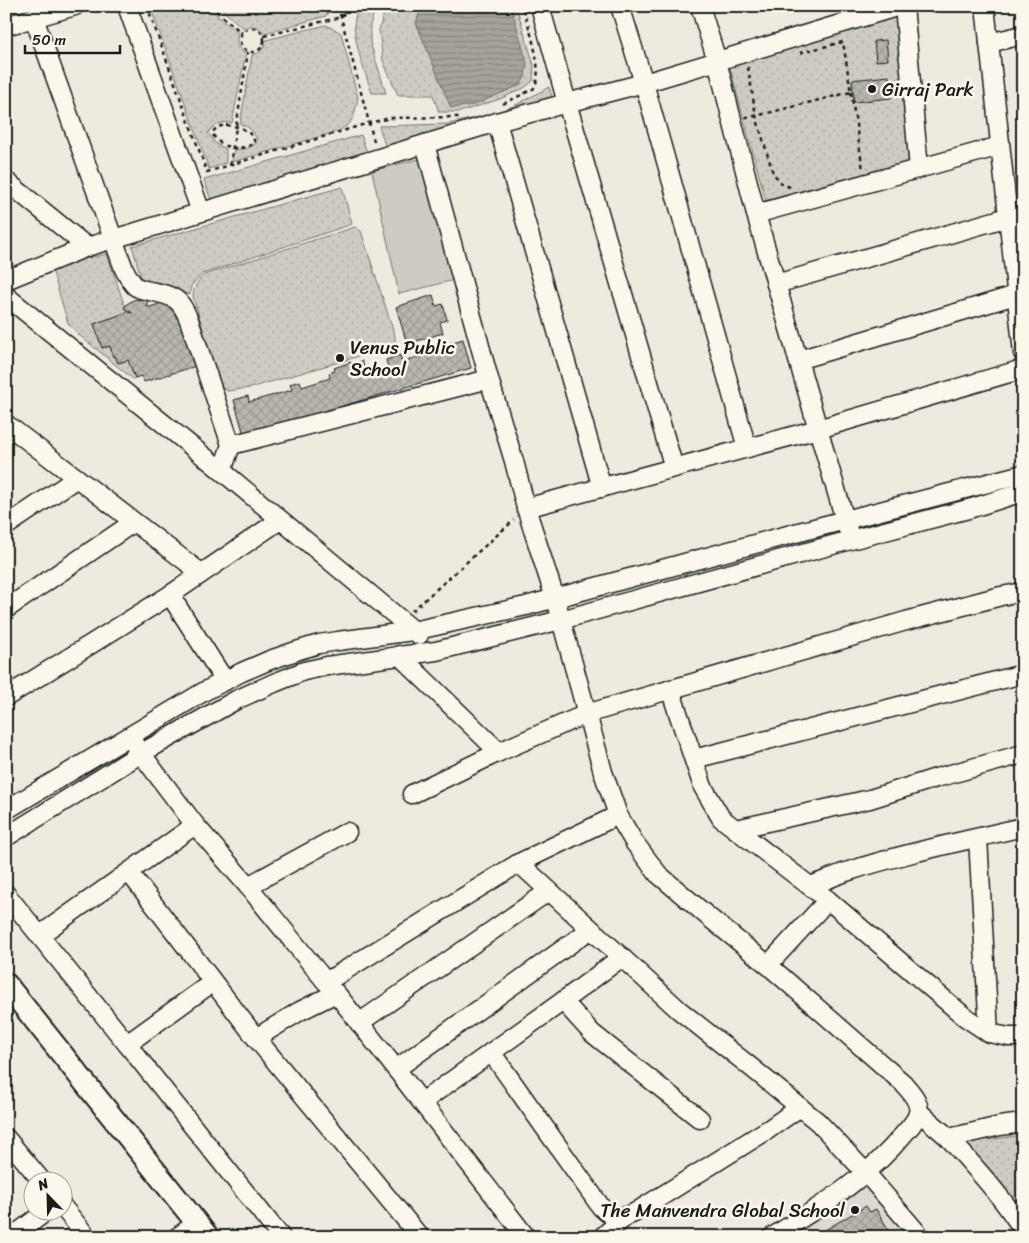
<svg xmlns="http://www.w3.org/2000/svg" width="1029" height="1243" font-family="Sriracha,sans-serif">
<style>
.built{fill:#dedad1}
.green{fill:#ceccc2;stroke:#75746f}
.park{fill:url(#park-dots);stroke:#75746f}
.water{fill:url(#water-rules);stroke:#6f6d69}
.building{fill:url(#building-cross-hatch);stroke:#1c1c1c}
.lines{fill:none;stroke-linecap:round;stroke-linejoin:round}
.minor-casing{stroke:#1c1c1c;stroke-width:21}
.major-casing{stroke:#1c1c1c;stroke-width:25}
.path{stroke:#1c1c1c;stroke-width:2.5;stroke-dasharray:4 4;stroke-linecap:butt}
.minor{stroke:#fbf7ec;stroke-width:18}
.major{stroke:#fbf7ec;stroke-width:21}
.poi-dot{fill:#1c1c1c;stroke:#fbf7ec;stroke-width:2}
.labels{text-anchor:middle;stroke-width:5;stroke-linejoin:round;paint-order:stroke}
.poi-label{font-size:19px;fill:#1c1c1c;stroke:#fbf7ec;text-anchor:start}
</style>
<defs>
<pattern id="park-dots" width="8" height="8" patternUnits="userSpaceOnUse" patternTransform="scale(1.25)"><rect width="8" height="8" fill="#ceccc2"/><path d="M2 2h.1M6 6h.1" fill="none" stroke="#b0afa6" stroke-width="1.8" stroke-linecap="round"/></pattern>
<pattern id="water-rules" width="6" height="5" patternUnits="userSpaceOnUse" patternTransform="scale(1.25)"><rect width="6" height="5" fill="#a6a39d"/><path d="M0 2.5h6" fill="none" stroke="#86847f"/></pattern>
<pattern id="building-cross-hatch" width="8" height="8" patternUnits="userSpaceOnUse" patternTransform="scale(1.25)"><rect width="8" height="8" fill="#b9b6af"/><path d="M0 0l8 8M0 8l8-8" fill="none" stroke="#9e9c96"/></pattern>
</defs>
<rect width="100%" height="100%" fill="#eeeadf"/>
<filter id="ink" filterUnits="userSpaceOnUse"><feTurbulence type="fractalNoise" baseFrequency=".02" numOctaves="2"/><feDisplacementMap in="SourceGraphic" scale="10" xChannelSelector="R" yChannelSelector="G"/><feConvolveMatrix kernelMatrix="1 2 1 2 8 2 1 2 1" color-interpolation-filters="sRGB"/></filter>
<g filter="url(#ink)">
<path class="built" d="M 865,1183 L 910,1237 L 779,1237 Z"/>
<path class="green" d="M 419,159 L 425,162 L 454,280 L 399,294 L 372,171 Z"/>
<g class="park">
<path d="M 150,6 L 206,6 L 238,33 C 236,41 236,49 246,53 L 232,123 C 223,121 214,124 208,133 L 216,144 L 226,149 L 226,163 L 209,169 Z"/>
<path d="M 218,6 L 332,6 L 326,16 L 265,33 C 258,26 253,24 243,28 Z"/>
<path d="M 365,6 L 380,6 L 382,8 L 374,13 L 370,25 L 370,42 L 386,93 L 372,93 C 367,77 346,25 358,11 C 360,9 363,8 365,6 Z"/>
<path d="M 386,6 L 516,6 L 534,65 L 533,81 L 524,88 L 500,99 L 460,112 L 439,112 L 433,95 L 398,95 L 383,61 L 379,30 Z"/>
<path d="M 895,16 L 911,164 L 767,205 L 729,64 Z"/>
<path d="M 326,25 L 341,33 L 358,98 L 354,115 L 350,123 L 339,131 L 232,162 L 234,150 C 242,149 252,149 257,142 C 255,132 250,127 240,124 L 252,55 C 260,53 265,49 266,40 Z"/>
<path d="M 549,87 L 553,100 L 386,148 L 379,126 L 448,124 L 488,115 L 514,106 Z"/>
<path d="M 361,135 L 367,153 L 211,200 L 204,180 Z"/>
<path d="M 342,187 L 352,224 L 202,274 L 191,286 L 190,295 L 180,291 L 170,291 L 143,283 L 132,246 Z"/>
<path d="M 355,227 L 361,231 L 395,336 L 395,342 L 390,347 L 250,388 L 227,391 L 222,387 L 218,380 L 193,296 C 194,287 197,282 204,275 Z"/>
<path d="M 107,254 L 125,307 L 124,308 L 128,312 L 94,324 L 102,348 L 110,346 L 113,357 L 115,356 L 118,363 L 128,360 L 135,378 L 133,379 L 79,335 L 68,323 L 51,266 Z"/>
<path d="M 1023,1135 L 1023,1210 L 965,1143 Z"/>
</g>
<path class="water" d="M 424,6 L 511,6 L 527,63 L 525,77 L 520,85 L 474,105 L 451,108 L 416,23 L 421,8 Z"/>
<g class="building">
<path d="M 886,40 L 888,60 L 876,61 L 874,41 Z"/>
<path d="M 889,76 L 891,98 L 854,102 L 852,80 Z"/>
<path d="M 433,295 L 436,306 L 443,304 L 447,320 L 440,322 L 443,333 L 407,344 L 396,307 Z"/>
<path d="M 141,299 L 148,300 L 146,306 L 150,307 L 173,299 L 196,366 L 144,382 L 141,376 L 135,378 L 128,360 L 118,363 L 115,356 L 113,357 L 110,346 L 102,348 L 94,324 L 128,312 L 132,313 L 124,308 L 127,304 L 133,300 Z"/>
<path d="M 463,339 L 471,368 L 244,435 L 234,400 L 248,396 L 249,402 L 292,390 L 290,384 L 300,381 L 302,387 L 330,378 L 329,373 L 335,371 L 334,368 L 351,362 L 351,365 L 362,361 L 366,373 L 388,367 L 386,360 L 400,355 L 402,362 L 440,350 L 439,346 Z"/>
<path d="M 866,1206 L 870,1212 L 876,1209 L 893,1237 L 813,1237 Z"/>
</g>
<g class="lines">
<defs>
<g id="minor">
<path d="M 127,6 L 201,212"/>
<path d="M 620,6 L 644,83 L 747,448"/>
<path d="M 700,6 L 717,61 L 756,214 L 818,429 L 848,530"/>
<path d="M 904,6 L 919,169"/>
<path d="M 985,6 L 1023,353"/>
<path d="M 34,18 L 124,269 C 127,274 130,281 135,286 C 139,289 144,290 150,291 C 173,296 180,297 189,320 L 231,445 L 222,471"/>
<path d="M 6,26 L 75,6"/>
<path d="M 989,43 L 1023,35"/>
<path d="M 497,122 L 602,488"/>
<path d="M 425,144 L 489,379 L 514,461 L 526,508 L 555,598 L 603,772 L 618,815 L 634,842 L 658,874 L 711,919 L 768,965 L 903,1083 C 910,1091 921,1102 918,1113 C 916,1122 908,1129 903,1135 C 867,1179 819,1207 772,1237"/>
<path d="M 6,181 L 87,247 L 6,280"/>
<path d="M 756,214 L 1000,146"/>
<path d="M 87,247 L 497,122 L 567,103 L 540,6"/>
<path d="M 776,284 L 1008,217"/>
<path d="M 6,296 L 222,471 L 419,635"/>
<path d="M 798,360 L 1016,295"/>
<path d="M 6,424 L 201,573"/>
<path d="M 231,445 L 489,379"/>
<path d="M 674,468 L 567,103 L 644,83 L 900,6"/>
<path d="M 526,508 L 818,429 L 1023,369"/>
<path d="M 6,526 L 77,478"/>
<path d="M 6,609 L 134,522"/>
<path d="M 399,655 L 499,752 L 586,714 L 906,621 L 1001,596 L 1023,592"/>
<path d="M 225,681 L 170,595 L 280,520"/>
<path d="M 670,689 L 703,787 L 721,818 L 828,900 L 768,965"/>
<path d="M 6,697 L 170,595"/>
<path d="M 134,744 L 195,825 L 248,886 L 326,982 L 519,863 L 618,815"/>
<path d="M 694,759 L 1023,674"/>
<path d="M 412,794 L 499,752"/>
<path d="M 6,810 L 205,691 L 242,672 L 270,660 L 296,651 L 319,644 L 338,641 L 413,631 L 526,606 L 799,532 L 1023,474"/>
<path d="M 736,829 L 870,799 L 936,778 L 1023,754"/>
<path d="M 6,837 L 140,754 L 236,700 L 274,683 L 304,671 L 327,666 L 436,651 L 561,620 L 847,541 L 972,508 L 1023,492"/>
<path d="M 978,838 L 989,1033"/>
<path d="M 519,863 L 679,1010 L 752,1068 L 818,1122 L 866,1173 L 921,1237"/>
<path d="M 129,872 L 256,1038"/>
<path d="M 248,886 L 347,832"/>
<path d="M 810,886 C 822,882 834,876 846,872 C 904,853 964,841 1023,827"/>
<path d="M 6,894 L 127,1044 L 213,982"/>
<path d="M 828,900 L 965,1017 L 989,1033 L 1009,1037 L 1023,1037"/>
<path d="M 40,935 L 195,825"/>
<path d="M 622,957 L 563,1001 L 592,1033 L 700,1119"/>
<path d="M 359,1023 L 549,891"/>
<path d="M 127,1044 L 281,1237"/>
<path d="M 491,1052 L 601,1207 C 614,1220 620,1220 636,1212 L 769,1129 L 800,1107"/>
<path d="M 396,1069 L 591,929"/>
<path d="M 422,1102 L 563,1001"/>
<path d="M 919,1112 L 949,1138 L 1000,1126 L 1023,1123"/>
<path d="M 6,1138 L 41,1180"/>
<path d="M 949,1138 C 975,1168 1002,1196 1023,1230"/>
<path d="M 62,1206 L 87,1237"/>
<path d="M 12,1237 L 48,1210"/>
<path d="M 177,1237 L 197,1223"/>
<path d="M 420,1237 L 256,1038 L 300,1011 L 336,993 L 396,1069 L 526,1237"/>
<path d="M 602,1237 L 625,1217"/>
</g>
<path id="major" d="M 6,984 L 208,1237"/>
</defs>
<use href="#minor" class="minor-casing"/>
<use href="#major" class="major-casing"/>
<g class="path">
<path d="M 147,6 L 207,172 L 369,123 L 390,118 L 459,117"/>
<path d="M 210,6 L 242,33"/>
<path d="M 338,6 L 375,145"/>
<circle cx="252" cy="40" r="12"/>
<path d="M 264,36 L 341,17 L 351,6"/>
<path d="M 748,67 L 756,116 L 773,173 L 782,184 L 793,188"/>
<path d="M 851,92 L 863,170"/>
<path d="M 503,104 L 533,89 C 546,74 528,24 522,6"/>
<path d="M 745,117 L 756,116 L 851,92 L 843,42 L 799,53"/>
<path d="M 226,125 C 239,127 251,129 255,143 C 240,152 220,149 212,133 L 217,127 Z"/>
<path d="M 230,165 L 248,52"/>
<path d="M 412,611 L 514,520"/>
</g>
<use href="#minor" class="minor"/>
<use href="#major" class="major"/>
</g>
</g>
<g class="poi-dot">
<circle cx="872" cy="89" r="5"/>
<circle cx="340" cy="358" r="5"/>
<circle cx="855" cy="1210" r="5"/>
</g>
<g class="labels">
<g class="poi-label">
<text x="882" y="96">Girraj Park</text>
<text x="350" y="354">Venus Public<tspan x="350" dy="22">School</tspan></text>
<text x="845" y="1217" text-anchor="end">The Manvendra Global School</text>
</g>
</g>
<rect width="1029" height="1243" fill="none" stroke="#fbf7ec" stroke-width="25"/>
<rect x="12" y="12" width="1004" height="1218" fill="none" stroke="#1c1c1c" stroke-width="2" filter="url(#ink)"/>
<g transform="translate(48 1196) rotate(337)"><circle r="24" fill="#fbf7ec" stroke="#a29f99"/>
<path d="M0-4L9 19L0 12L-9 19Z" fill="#1c1c1c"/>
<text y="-8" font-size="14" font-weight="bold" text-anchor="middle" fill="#1c1c1c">N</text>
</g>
<path d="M25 45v8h95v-8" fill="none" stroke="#1c1c1c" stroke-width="2.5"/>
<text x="32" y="45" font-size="15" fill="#1c1c1c" stroke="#fbf7ec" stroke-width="4" paint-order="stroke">50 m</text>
</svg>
